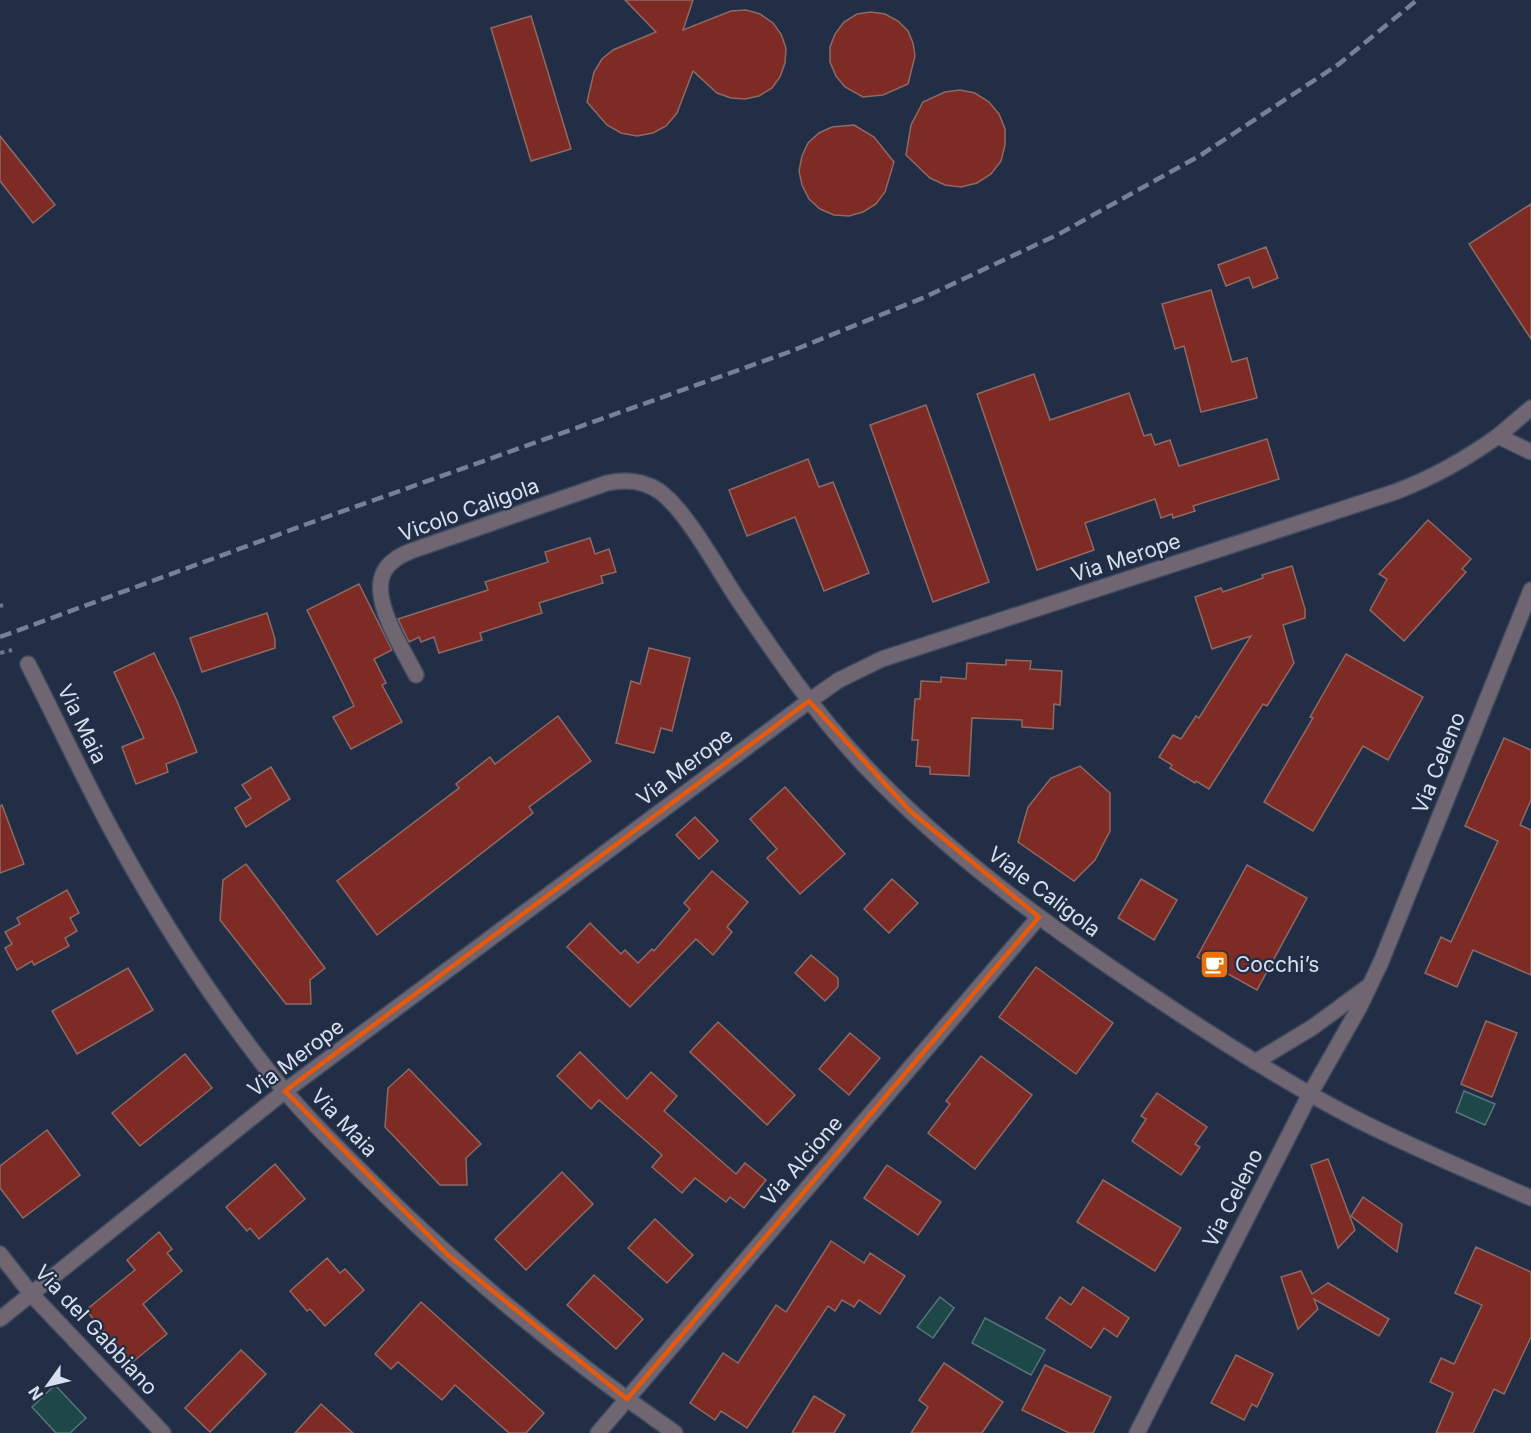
<svg xmlns="http://www.w3.org/2000/svg" width="1531" height="1433" font-family="Inter,sans-serif">
<style>
.water{fill:#1e4748;stroke:#56757a;stroke-width:1.5}
.building{fill:#7d2b24;stroke:#8d6a65;stroke-width:1.5}
.lines{fill:none;stroke-linecap:round;stroke-linejoin:round}
.minor-casing{stroke:#3e4a60;stroke-width:18}
.path{stroke:#6b768a;stroke-width:4;stroke-dasharray:4.5 4.5;stroke-linecap:butt}
.minor{stroke:#6f6671;stroke-width:15}
.rail{stroke:#758194;stroke-width:4.5;stroke-dasharray:12 6;stroke-linecap:butt}
.marked{fill:none;stroke:#e8590c;stroke-width:4.5;stroke-linejoin:round}
.labels{text-anchor:middle;stroke-width:4.5;stroke-linejoin:round;paint-order:stroke}
.street-label{font-size:21px;fill:#d7e0ef;stroke:#212e45}
.poi-label{font-size:21px;fill:#d7e0ef;stroke:#212e45;text-anchor:start}
</style>
<rect width="100%" height="100%" fill="#212e45"/>
<g class="water">
<path d="M 1464,1091 L 1495,1104 L 1485,1125 L 1456,1112 Z"/>
<path d="M 940,1297 L 954,1308 L 933,1338 L 917,1327 Z"/>
<path d="M 985,1318 L 1045,1350 L 1031,1375 L 972,1343 Z"/>
<path d="M 55,1385 L 86,1418 L 70,1433 L 56,1433 L 32,1407 Z"/>
</g>
<g class="building">
<path d="M 625,0 L 693,0 L 683,30 L 731,11 L 746,10 L 760,14 L 773,23 L 781,34 L 786,48 L 785,63 L 780,77 L 772,88 L 759,96 L 745,99 L 731,98 L 717,93 L 693,71 L 677,113 L 666,126 L 653,133 L 637,136 L 621,133 L 607,125 L 587,102 L 594,72 L 602,59 L 613,50 L 656,32 Z"/>
<path d="M 871,12 L 885,14 L 898,21 L 908,31 L 913,43 L 915,56 L 908,84 L 883,95 L 863,97 L 845,87 L 836,76 L 830,62 L 830,47 L 835,34 L 844,22 L 857,14 Z"/>
<path d="M 531,16 L 571,149 L 531,161 L 491,28 Z"/>
<path d="M 960,90 L 975,93 L 989,102 L 999,114 L 1005,129 L 1005,145 L 1001,161 L 991,174 L 977,183 L 961,187 L 945,185 L 930,178 L 906,155 L 911,125 L 923,102 L 945,92 Z"/>
<path d="M 854,125 L 874,137 L 894,162 L 885,192 L 876,204 L 863,212 L 849,216 L 834,215 L 820,209 L 809,199 L 802,185 L 799,171 L 802,156 L 808,143 L 819,133 L 832,127 Z"/>
<path d="M 0,136 L 55,205 L 33,223 L 0,181 Z"/>
<path d="M 1531,204 L 1531,339 L 1469,244 Z"/>
<path d="M 1266,247 L 1278,278 L 1253,288 L 1249,277 L 1226,286 L 1218,265 Z"/>
<path d="M 1211,290 L 1232,362 L 1247,358 L 1257,398 L 1201,412 L 1184,346 L 1175,349 L 1162,304 Z"/>
<path d="M 1034,374 L 1050,420 L 1129,393 L 1144,436 L 1151,434 L 1155,445 L 1170,440 L 1179,466 L 1267,439 L 1279,479 L 1193,506 L 1195,511 L 1173,518 L 1172,514 L 1161,518 L 1155,499 L 1085,523 L 1094,550 L 1037,570 L 977,394 Z"/>
<path d="M 926,405 L 989,582 L 933,602 L 870,425 Z"/>
<path d="M 808,459 L 819,487 L 833,482 L 869,573 L 824,591 L 795,517 L 747,536 L 729,490 Z"/>
<path d="M 1428,520 L 1471,559 L 1462,569 L 1466,572 L 1404,641 L 1370,610 L 1387,579 L 1379,574 Z"/>
<path d="M 590,538 L 595,554 L 609,549 L 616,572 L 601,576 L 603,583 L 539,603 L 542,613 L 480,633 L 482,640 L 439,653 L 434,637 L 421,642 L 419,637 L 409,642 L 398,619 L 488,590 L 485,582 L 548,562 L 545,552 Z"/>
<path d="M 1292,566 L 1305,609 L 1305,618 L 1283,625 L 1294,663 L 1267,706 L 1263,704 L 1209,789 L 1196,781 L 1195,783 L 1170,768 L 1172,765 L 1159,757 L 1173,735 L 1181,739 L 1196,716 L 1199,718 L 1251,636 L 1212,649 L 1195,597 L 1221,588 L 1223,592 L 1263,578 L 1262,575 Z"/>
<path d="M 359,584 L 392,650 L 374,659 L 386,683 L 382,685 L 402,722 L 351,749 L 333,717 L 354,706 L 307,610 Z"/>
<path d="M 267,613 L 275,639 L 275,648 L 202,672 L 190,638 Z"/>
<path d="M 649,648 L 690,658 L 672,731 L 661,728 L 654,753 L 616,743 L 631,681 L 640,684 Z"/>
<path d="M 154,653 L 177,701 L 197,752 L 166,764 L 168,772 L 136,784 L 122,747 L 144,738 L 114,672 Z"/>
<path d="M 1346,654 L 1423,697 L 1388,760 L 1363,746 L 1313,831 L 1264,802 L 1313,718 L 1310,717 Z"/>
<path d="M 1006,660 L 1031,661 L 1030,669 L 1062,671 L 1060,705 L 1054,704 L 1053,729 L 1022,727 L 1022,720 L 972,718 L 969,776 L 930,774 L 930,767 L 916,766 L 918,740 L 912,740 L 915,699 L 920,699 L 921,681 L 941,682 L 941,677 L 966,679 L 967,663 L 1006,665 Z"/>
<path d="M 558,716 L 591,761 L 529,807 L 533,813 L 377,935 L 337,881 L 459,788 L 456,784 L 490,757 L 495,764 Z"/>
<path d="M 1504,738 L 1531,750 L 1531,800 L 1520,825 L 1531,830 L 1531,975 L 1473,950 L 1457,987 L 1425,973 L 1441,937 L 1451,942 L 1498,841 L 1465,826 Z"/>
<path d="M 1080,766 L 1110,793 L 1110,831 L 1095,860 L 1074,881 L 1018,842 L 1028,807 L 1051,778 Z"/>
<path d="M 271,767 L 290,799 L 246,827 L 235,808 L 251,798 L 242,785 Z"/>
<path d="M 785,787 L 845,854 L 800,894 L 767,858 L 777,849 L 750,819 Z"/>
<path d="M 2,805 L 24,864 L 0,873 L 0,806 Z"/>
<path d="M 695,817 L 718,841 L 699,859 L 676,835 Z"/>
<path d="M 246,864 L 325,968 L 310,980 L 311,1004 L 286,1004 L 220,920 L 223,880 Z"/>
<path d="M 1247,865 L 1307,898 L 1257,990 L 1197,957 Z"/>
<path d="M 712,871 L 748,902 L 727,927 L 732,932 L 713,955 L 696,939 L 630,1007 L 567,947 L 590,923 L 621,954 L 625,950 L 638,963 L 652,949 L 654,951 L 690,909 L 684,903 Z"/>
<path d="M 892,879 L 918,903 L 889,933 L 864,909 Z"/>
<path d="M 1141,879 L 1177,900 L 1154,940 L 1118,918 Z"/>
<path d="M 67,890 L 79,913 L 70,918 L 77,931 L 65,938 L 69,946 L 34,965 L 32,961 L 17,970 L 5,948 L 12,944 L 5,932 L 20,924 L 17,918 Z"/>
<path d="M 811,955 L 838,978 L 838,987 L 825,1001 L 795,973 Z"/>
<path d="M 1036,967 L 1113,1023 L 1076,1074 L 999,1017 Z"/>
<path d="M 128,968 L 153,1010 L 77,1054 L 52,1011 Z"/>
<path d="M 1486,1021 L 1517,1033 L 1492,1097 L 1461,1084 Z"/>
<path d="M 718,1022 L 795,1095 L 767,1125 L 690,1052 Z"/>
<path d="M 850,1033 L 880,1058 L 849,1095 L 819,1069 Z"/>
<path d="M 580,1052 L 627,1099 L 651,1072 L 677,1096 L 664,1111 L 736,1174 L 745,1163 L 766,1180 L 744,1208 L 730,1197 L 726,1202 L 695,1178 L 682,1193 L 652,1167 L 662,1155 L 599,1100 L 591,1109 L 557,1076 Z"/>
<path d="M 185,1054 L 212,1088 L 140,1146 L 112,1113 Z"/>
<path d="M 981,1056 L 1032,1095 L 975,1169 L 928,1133 L 950,1104 L 946,1101 Z"/>
<path d="M 409,1069 L 481,1144 L 466,1158 L 467,1185 L 440,1185 L 385,1127 L 388,1088 Z"/>
<path d="M 1157,1093 L 1207,1127 L 1195,1144 L 1200,1147 L 1181,1175 L 1132,1141 L 1146,1119 L 1141,1116 Z"/>
<path d="M 47,1130 L 80,1175 L 23,1218 L 0,1188 L 0,1166 Z"/>
<path d="M 1328,1159 L 1355,1230 L 1338,1248 L 1311,1165 Z"/>
<path d="M 275,1164 L 305,1199 L 259,1239 L 250,1228 L 247,1231 L 226,1207 Z"/>
<path d="M 887,1165 L 941,1202 L 918,1235 L 864,1198 Z"/>
<path d="M 562,1172 L 593,1204 L 526,1270 L 495,1239 Z"/>
<path d="M 1103,1180 L 1181,1228 L 1155,1271 L 1077,1222 Z"/>
<path d="M 1363,1197 L 1402,1224 L 1397,1252 L 1351,1216 Z"/>
<path d="M 655,1219 L 693,1255 L 667,1283 L 628,1248 Z"/>
<path d="M 159,1232 L 172,1249 L 167,1253 L 182,1271 L 143,1304 L 167,1334 L 130,1364 L 86,1310 L 135,1270 L 127,1260 Z"/>
<path d="M 831,1241 L 864,1263 L 870,1253 L 905,1276 L 880,1314 L 859,1300 L 854,1307 L 842,1300 L 835,1311 L 828,1306 L 747,1428 L 721,1411 L 715,1420 L 690,1403 L 723,1353 L 738,1363 L 776,1305 L 786,1312 Z"/>
<path d="M 1476,1247 L 1531,1272 L 1531,1337 L 1504,1394 L 1494,1389 L 1473,1433 L 1436,1433 L 1453,1393 L 1430,1382 L 1441,1358 L 1454,1364 L 1482,1305 L 1455,1293 Z"/>
<path d="M 327,1258 L 340,1273 L 345,1269 L 364,1290 L 325,1326 L 310,1309 L 307,1311 L 290,1291 Z"/>
<path d="M 1301,1271 L 1312,1294 L 1328,1283 L 1389,1319 L 1379,1336 L 1314,1299 L 1318,1309 L 1298,1329 L 1281,1277 Z"/>
<path d="M 594,1275 L 643,1319 L 616,1349 L 567,1305 Z"/>
<path d="M 1083,1287 L 1129,1318 L 1117,1337 L 1104,1328 L 1091,1348 L 1046,1318 L 1060,1297 L 1071,1305 Z"/>
<path d="M 421,1302 L 544,1413 L 526,1433 L 509,1433 L 455,1385 L 442,1400 L 398,1362 L 391,1369 L 375,1354 Z"/>
<path d="M 241,1350 L 266,1374 L 210,1432 L 185,1408 Z"/>
<path d="M 1236,1355 L 1273,1374 L 1257,1407 L 1252,1404 L 1244,1420 L 1211,1403 Z"/>
<path d="M 944,1363 L 1003,1402 L 982,1433 L 911,1433 L 928,1407 L 919,1400 Z"/>
<path d="M 1045,1365 L 1111,1397 L 1093,1433 L 1069,1433 L 1022,1410 Z"/>
<path d="M 814,1396 L 845,1415 L 834,1433 L 792,1433 Z"/>
<path d="M 321,1404 L 353,1433 L 295,1433 Z"/>
</g>
<g class="lines">
<defs>
<g id="minor">
<path d="M 1531,408 L 1498,436 L 1531,452"/>
<path d="M 28,664 C 56,719 82,775 111,829 C 157,914 210,997 270,1073 C 300,1111 334,1144 368,1178 C 462,1272 565,1357 675,1433"/>
<path d="M 416,675 C 403,649 368,597 385,570 C 391,560 401,555 411,551 L 607,483 C 626,479 643,480 659,491 C 686,510 717,568 737,598 C 776,656 815,713 864,765 C 948,854 1048,926 1150,994 C 1217,1039 1284,1082 1356,1119 C 1413,1148 1472,1172 1531,1198"/>
<path d="M 1255,1062 L 1313,1027 L 1366,988"/>
<path d="M 0,1254 L 32,1295 L 163,1433"/>
<path d="M 0,1319 L 285,1091 L 809,701 L 839,680 L 882,659 L 1395,492 C 1432,478 1466,459 1498,436"/>
<path d="M 598,1433 L 1039,917"/>
<path d="M 1137,1433 L 1310,1094 L 1359,1008 L 1381,962 L 1531,590"/>
</g>
</defs>
<use href="#minor" class="minor-casing"/>
<g class="path">
<path d="M 0,606 L 3,605"/>
<path d="M 0,653 L 12,650"/>
</g>
<use href="#minor" class="minor"/>
<path class="rail" d="M 0,637 L 307,524 L 789,352 L 925,297 L 1059,234 L 1201,155 L 1339,64 L 1417,0"/>
</g>
<path class="marked" d="M 809,701 L 910,811 L 1039,917 L 627,1399 L 448,1255 L 285,1091 Z"/>
<defs>
<symbol id="cafe-square" viewBox="-11 -11 22 22"><rect x="-9" y="-9" width="18" height="18" rx="4" fill="#e8710a" stroke="#212e45"/><path d="M-5.5-4.5H6V0H3Q3 3.5 0 3.5H-2.5Q-5.5 3.5-5.5 0ZM3-3.2v2h1.7v-2ZM-6 4.5H4V6H-6Z" fill="#fff"/></symbol>
</defs>
<g fill-rule="evenodd">
<use href="#cafe-square" x="1198" y="948" width="33" height="33"/>
</g>
<g class="labels">
<g class="street-label">
<text transform="translate(469 510) rotate(-20)" y="7">Vicolo Caligola</text>
<text transform="translate(1126 558) rotate(-18)" y="7">Via Merope</text>
<text transform="translate(82 724) rotate(64)" y="7">Via Maia</text>
<text transform="translate(1439 763) rotate(-68)" y="7">Via Celeno</text>
<text transform="translate(685 767) rotate(-37)" y="7">Via Merope</text>
<text transform="translate(1044 892) rotate(37)" y="7">Viale Caligola</text>
<text transform="translate(296 1058) rotate(-37)" y="7">Via Merope</text>
<text transform="translate(344 1123) rotate(46)" y="7">Via Maia</text>
<text transform="translate(802 1161) rotate(-49)" y="7">Via Alcione</text>
<text transform="translate(1233 1198) rotate(-63)" y="7">Via Celeno</text>
<text transform="translate(96 1330) rotate(47)" y="7">Via del Gabbiano</text>
</g>
<g class="poi-label">
<text x="1235" y="972">Cocchi’s</text>
</g>
</g>
<g transform="translate(48 1385) rotate(236)" stroke="#212e45" stroke-width="4.5" paint-order="stroke">
<path d="M0-4.5L10 22L0 15L-10 22Z" fill="#d7e0ef"/>
<text y="-9" font-size="16" font-weight="bold" text-anchor="middle" fill="#d7e0ef">N</text>
</g>
</svg>
